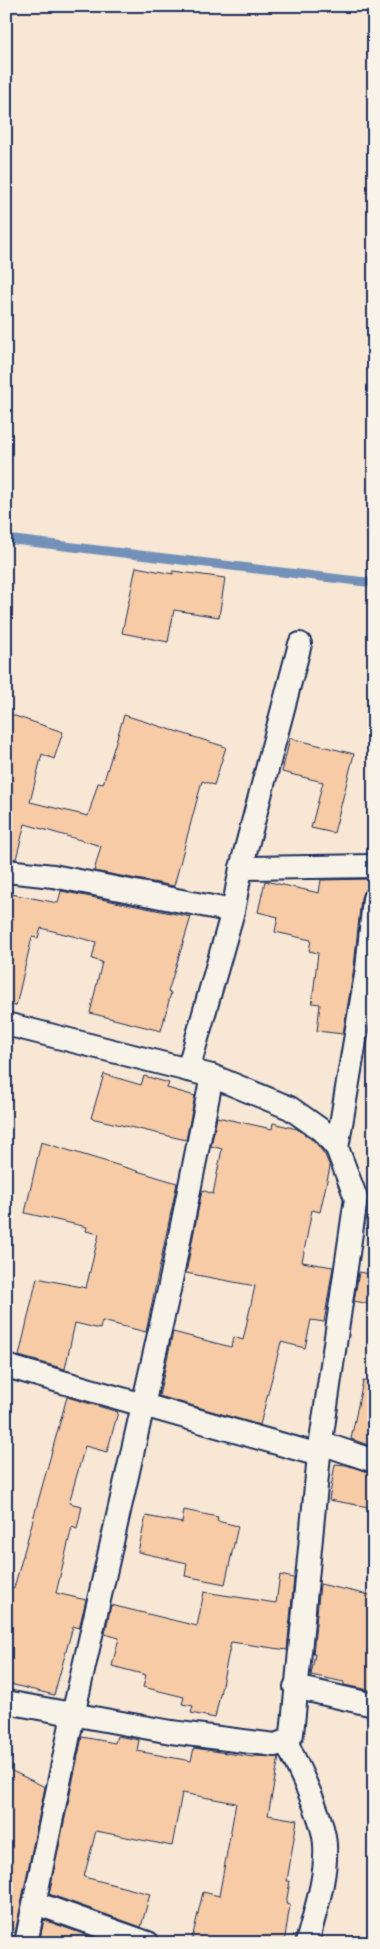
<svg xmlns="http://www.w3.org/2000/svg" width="380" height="1949" font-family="Pangolin,sans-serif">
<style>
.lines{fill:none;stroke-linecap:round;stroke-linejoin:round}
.stream{stroke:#7390b9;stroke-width:9}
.building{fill:#f6cba5;stroke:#1b2f5e}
.minor-casing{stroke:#1b2f5e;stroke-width:26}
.minor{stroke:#f7f3e8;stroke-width:22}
</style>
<rect width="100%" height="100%" fill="#f7e7d4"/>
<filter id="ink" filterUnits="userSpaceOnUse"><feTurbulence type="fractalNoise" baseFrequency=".02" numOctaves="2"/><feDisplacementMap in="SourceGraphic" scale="10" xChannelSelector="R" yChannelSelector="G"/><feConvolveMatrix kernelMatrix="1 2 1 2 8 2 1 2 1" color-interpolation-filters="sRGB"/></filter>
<g filter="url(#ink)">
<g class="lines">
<path class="stream" d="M 6,539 L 374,583"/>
</g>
<g class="building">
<path d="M 136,567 L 173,574 L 173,571 L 225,578 L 219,617 L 174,610 L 168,642 L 122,633 Z"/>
<path d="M 6,713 L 63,732 L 54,759 L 42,754 L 30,802 L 88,816 L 98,783 L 103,784 L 124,715 L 226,747 L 214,785 L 202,781 L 174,886 L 94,871 L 101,846 L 25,824 L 16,859 L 6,858 Z"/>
<path d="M 290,738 L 354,754 L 334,833 L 311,828 L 323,782 L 282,772 Z"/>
<path d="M 369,879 L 368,888 L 363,892 L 361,898 L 354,967 L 343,1034 L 317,1031 L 320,1004 L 312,1003 L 318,953 L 309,951 L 311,940 L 275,932 L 278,917 L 258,912 L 265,881 L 319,893 L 321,880 Z"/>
<path d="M 61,891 L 191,917 L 168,992 L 171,993 L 161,1031 L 90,1013 L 102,962 L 92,959 L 96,942 L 41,928 L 38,938 L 32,937 L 16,1006 L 6,1005 L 6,893 L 58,903 Z"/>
<path d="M 104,1074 L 141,1085 L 144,1076 L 169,1083 L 167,1088 L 195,1096 L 186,1140 L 91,1118 Z"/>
<path d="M 217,1117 L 272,1129 L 273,1123 L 297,1129 L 315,1142 L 325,1155 L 330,1167 L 320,1212 L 312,1210 L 302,1262 L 333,1267 L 324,1322 L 311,1320 L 305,1348 L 281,1342 L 260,1425 L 159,1396 L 173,1332 L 231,1347 L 234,1337 L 243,1340 L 255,1286 L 186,1273 L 202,1190 L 213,1194 L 222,1149 L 211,1146 Z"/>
<path d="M 41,1142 L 177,1183 L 146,1332 L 102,1321 L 100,1329 L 75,1323 L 65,1369 L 19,1356 L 37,1278 L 86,1288 L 99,1234 L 86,1231 L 87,1227 L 25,1213 Z"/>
<path d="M 359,1272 L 374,1275 L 374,1305 L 354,1301 Z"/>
<path d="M 363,1381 L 374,1382 L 374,1447 L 351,1439 Z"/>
<path d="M 67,1397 L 118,1412 L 107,1452 L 85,1446 L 69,1503 L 82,1506 L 77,1529 L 72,1527 L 56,1593 L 86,1600 L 79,1628 L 73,1626 L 54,1695 L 6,1683 L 6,1586 L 14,1588 Z"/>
<path d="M 335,1464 L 346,1465 L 374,1474 L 374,1508 L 329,1500 Z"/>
<path d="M 184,1510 L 218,1517 L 217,1521 L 238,1526 L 225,1584 L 185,1576 L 187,1563 L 138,1552 L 146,1516 L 182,1523 Z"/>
<path d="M 280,1575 L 294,1578 L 287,1650 L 231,1642 L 215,1718 L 191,1713 L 193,1706 L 182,1704 L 184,1697 L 143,1687 L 146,1675 L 112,1666 L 119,1638 L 105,1634 L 111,1605 L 197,1626 L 204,1592 L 276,1603 Z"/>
<path d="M 320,1584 L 374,1596 L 374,1691 L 344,1685 L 344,1682 L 311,1675 L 315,1654 L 313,1654 Z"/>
<path d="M 117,1736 L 139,1740 L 137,1751 L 191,1761 L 194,1748 L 253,1757 L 254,1756 L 279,1757 L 268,1815 L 297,1820 L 287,1881 L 290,1881 L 286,1904 L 290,1905 L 284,1943 L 191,1943 L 203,1892 L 219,1896 L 236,1803 L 182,1793 L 172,1846 L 96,1831 L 84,1877 L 150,1894 L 141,1927 L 49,1894 L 82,1737 L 115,1743 Z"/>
<path d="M 6,1768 L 45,1787 L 15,1933 L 6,1930 L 6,1919 L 13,1896 L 6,1894 Z"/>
<path d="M 44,1920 L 108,1943 L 39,1943 Z"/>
</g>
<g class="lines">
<defs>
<g id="minor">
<path d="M 241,868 L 374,866"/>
<path d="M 6,871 L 53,876 L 233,911"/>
<path d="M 6,1024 L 212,1076 L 290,1108 L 324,1132 L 337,1148 L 356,1198 L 319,1455 L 292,1734 L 286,1741 L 275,1745 L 171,1732 L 6,1702"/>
<path d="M 188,1070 L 233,911 L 241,868 L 300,644"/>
<path d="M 337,1148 L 367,969 L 374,899"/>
<path d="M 6,1366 L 319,1455"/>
<path d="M 321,1443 L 374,1461"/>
<path d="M 295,1687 L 374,1705"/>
<path d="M 286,1741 C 298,1768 324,1818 325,1845 C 327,1878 315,1911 307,1943"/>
<path d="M 35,1903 L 148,1943"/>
<path d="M 26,1943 L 73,1715 L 169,1290 L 212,1076"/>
</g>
</defs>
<use href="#minor" class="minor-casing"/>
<use href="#minor" class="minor"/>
</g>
</g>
<rect width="380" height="1949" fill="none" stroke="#f7f3e8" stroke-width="25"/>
<rect x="12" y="12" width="355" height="1924" fill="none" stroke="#1b2f5e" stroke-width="2" filter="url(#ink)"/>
</svg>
